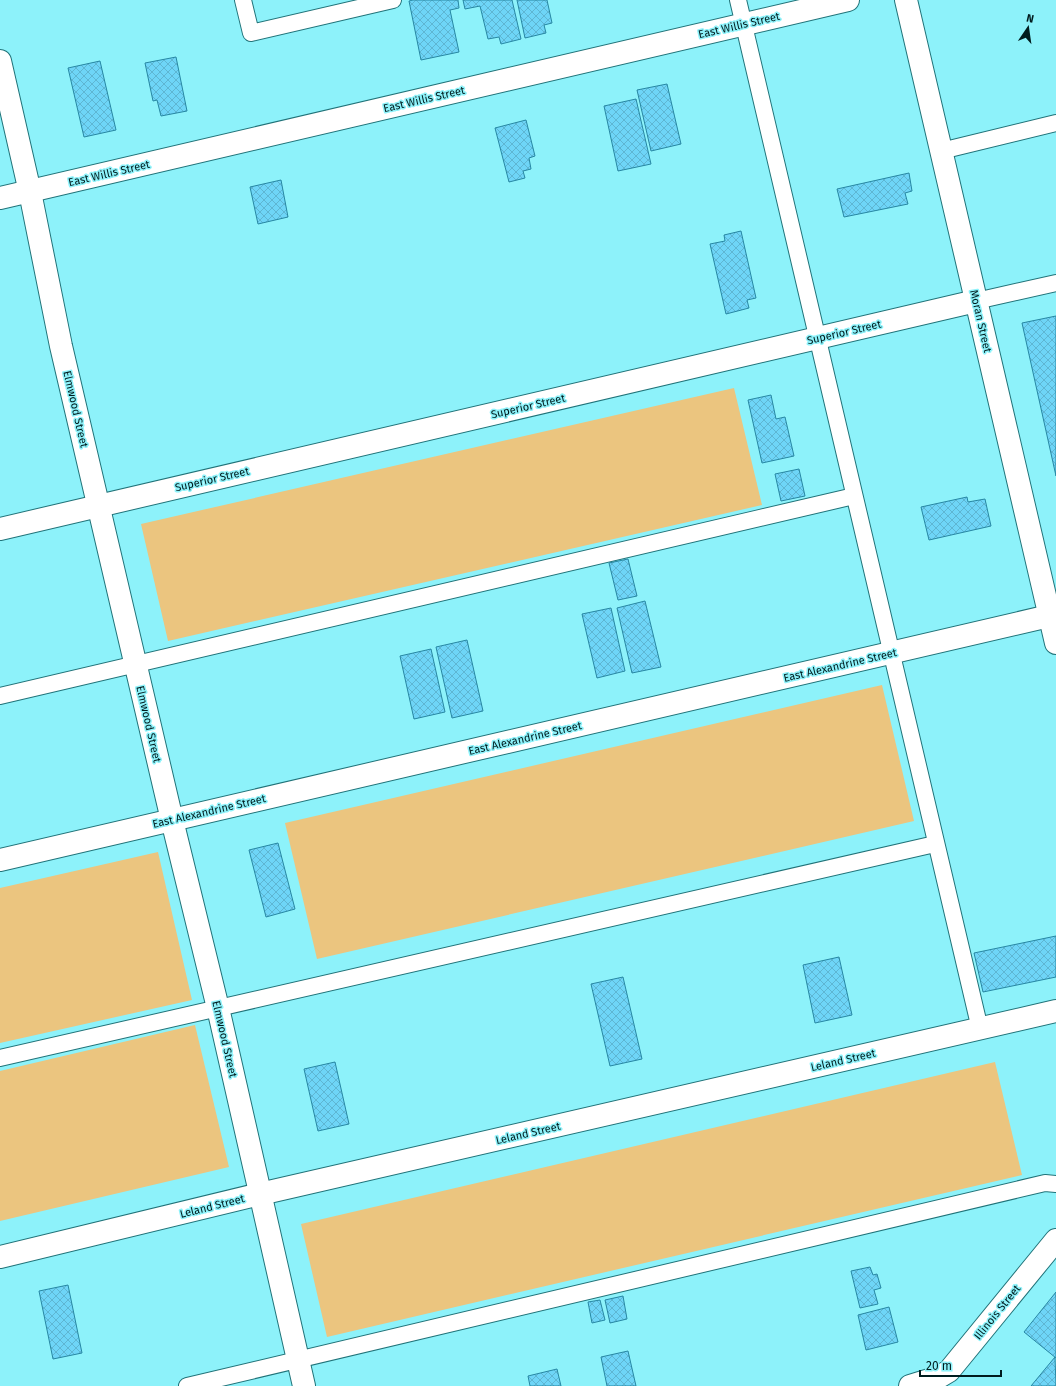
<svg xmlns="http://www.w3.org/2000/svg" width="1056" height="1386" font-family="'Fira Sans',sans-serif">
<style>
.green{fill:#ebc57f}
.building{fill:url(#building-cross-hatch);stroke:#2787a3}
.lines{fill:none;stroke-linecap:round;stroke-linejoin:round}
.lane-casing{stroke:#217379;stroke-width:18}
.street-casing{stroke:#217379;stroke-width:24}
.lane{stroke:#fff;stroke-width:16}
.street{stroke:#fff;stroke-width:22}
.labels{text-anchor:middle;stroke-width:3;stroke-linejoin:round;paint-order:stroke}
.street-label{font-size:11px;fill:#001c1e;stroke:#8df2fa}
</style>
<defs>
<pattern id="building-cross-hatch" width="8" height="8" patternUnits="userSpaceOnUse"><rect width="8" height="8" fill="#6ed5f7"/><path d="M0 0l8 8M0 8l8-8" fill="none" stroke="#5eb6d3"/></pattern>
</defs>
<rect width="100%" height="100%" fill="#8df2fa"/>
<g class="green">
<path d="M 734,388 L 762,505 L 168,641 L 141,524 Z"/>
<path d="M 882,685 L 914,821 L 317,959 L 285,823 Z"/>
<path d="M 158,852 L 192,1000 L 0,1043 L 0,888 Z"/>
<path d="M 195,1025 L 229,1167 L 0,1221 L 0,1071 Z"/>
<path d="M 995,1062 L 1022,1175 L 327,1337 L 301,1224 Z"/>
</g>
<g class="building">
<path d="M 413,0 L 458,0 L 459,8 L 450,10 L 459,52 L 421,60 L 409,1 Z"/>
<path d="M 463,0 L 512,0 L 521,39 L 501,44 L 499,37 L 488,39 L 480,6 L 465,9 Z"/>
<path d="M 517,0 L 547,0 L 552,23 L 544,25 L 546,33 L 525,38 Z"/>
<path d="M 176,57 L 187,111 L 161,116 L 157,100 L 153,101 L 145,63 Z"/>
<path d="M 100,61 L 116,130 L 84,137 L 68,68 Z"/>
<path d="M 667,84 L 681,144 L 651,151 L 637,90 Z"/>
<path d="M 636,99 L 651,164 L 618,171 L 604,106 Z"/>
<path d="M 526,120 L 535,156 L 529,158 L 531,169 L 523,171 L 525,178 L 509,182 L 495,128 Z"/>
<path d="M 909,173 L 912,191 L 905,193 L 908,204 L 844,217 L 837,189 Z"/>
<path d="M 281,180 L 288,217 L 258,224 L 250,187 Z"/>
<path d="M 741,231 L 756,298 L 747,300 L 749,308 L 726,314 L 710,244 L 725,241 L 724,235 Z"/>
<path d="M 1056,316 L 1056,476 L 1022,323 Z"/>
<path d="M 771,395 L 776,419 L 785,417 L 794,456 L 762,463 L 748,400 Z"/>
<path d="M 799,469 L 805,496 L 781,501 L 775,474 Z"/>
<path d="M 967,497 L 968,502 L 985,499 L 991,526 L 929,540 L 921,507 Z"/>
<path d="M 628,559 L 637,596 L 618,600 L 609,563 Z"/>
<path d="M 645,601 L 661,667 L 632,673 L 617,608 Z"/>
<path d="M 611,608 L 625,671 L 597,678 L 582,614 Z"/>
<path d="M 467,640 L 483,711 L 452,718 L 436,647 Z"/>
<path d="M 431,649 L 445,712 L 414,719 L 400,656 Z"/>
<path d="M 278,843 L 295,909 L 266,917 L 249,850 Z"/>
<path d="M 1056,936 L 1056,977 L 983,992 L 974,953 Z"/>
<path d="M 839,957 L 852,1015 L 815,1023 L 803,965 Z"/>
<path d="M 623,977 L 642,1059 L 610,1066 L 591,984 Z"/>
<path d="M 335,1062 L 349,1124 L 318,1131 L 304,1069 Z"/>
<path d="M 870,1267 L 873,1275 L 877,1274 L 881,1288 L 874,1290 L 878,1304 L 860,1308 L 851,1271 Z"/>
<path d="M 68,1285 L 82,1353 L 53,1359 L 39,1291 Z"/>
<path d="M 1056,1292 L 1056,1358 L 1024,1332 Z"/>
<path d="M 623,1296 L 627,1319 L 610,1323 L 605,1300 Z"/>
<path d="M 600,1300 L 605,1320 L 592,1323 L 588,1302 Z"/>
<path d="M 889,1307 L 898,1342 L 866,1350 L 858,1315 Z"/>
<path d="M 628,1351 L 636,1386 L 607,1386 L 601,1357 Z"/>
<path d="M 1055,1357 L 1056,1386 L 1031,1386 Z"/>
<path d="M 557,1369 L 561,1386 L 530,1386 L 528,1376 Z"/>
</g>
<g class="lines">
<defs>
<g id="lane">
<path d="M 243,0 L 251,33 L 393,0"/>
<path d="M 738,0 L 980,1029"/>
<path d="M 941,151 L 1056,123"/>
<path d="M 976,301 L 1056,283"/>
<path d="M 0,696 L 854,496"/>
<path d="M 0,1058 L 935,844"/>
<path d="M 187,1386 L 1045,1183 L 1056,1184"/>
</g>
<g id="street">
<path d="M 906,0 L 1056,643"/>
<path d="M 0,61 L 30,192 L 61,346 L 172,820 L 218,1008 L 304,1386"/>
<path d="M 0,198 L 848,0"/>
<path d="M 0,529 L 976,301"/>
<path d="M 0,860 L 1049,616"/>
<path d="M 0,1257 L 260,1194 L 1056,1011"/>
<path d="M 910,1386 L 939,1377 L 949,1371 L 1056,1240"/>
</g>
</defs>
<use href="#lane" class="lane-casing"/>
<use href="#street" class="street-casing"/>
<use href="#lane" class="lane"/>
<use href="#street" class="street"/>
</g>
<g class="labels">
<g class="street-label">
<text transform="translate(739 25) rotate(-13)" y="4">East Willis Street</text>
<text transform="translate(424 99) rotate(-13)" y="4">East Willis Street</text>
<text transform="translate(109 173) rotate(-13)" y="4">East Willis Street</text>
<text transform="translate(981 321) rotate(77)" y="4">Moran Street</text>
<text transform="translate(844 332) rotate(-13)" y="4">Superior Street</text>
<text transform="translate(528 406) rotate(-13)" y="4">Superior Street</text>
<text transform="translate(76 409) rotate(77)" y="4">Elmwood Street</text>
<text transform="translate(212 479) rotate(-13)" y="4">Superior Street</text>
<text transform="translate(840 665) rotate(-13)" y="4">East Alexandrine Street</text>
<text transform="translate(149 724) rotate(77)" y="4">Elmwood Street</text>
<text transform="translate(525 738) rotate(-13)" y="4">East Alexandrine Street</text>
<text transform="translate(209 811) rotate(-13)" y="4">East Alexandrine Street</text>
<text transform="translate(225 1039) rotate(77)" y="4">Elmwood Street</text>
<text transform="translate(843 1060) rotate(-13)" y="4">Leland Street</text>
<text transform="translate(528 1133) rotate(-13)" y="4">Leland Street</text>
<text transform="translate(212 1206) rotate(-14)" y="4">Leland Street</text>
<text transform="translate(997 1312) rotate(-51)" y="4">Illinois Street</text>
</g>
</g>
<g transform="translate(1028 28) rotate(13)" stroke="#8df2fa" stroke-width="3" paint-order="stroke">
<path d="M0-3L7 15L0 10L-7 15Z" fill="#001c1e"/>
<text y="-6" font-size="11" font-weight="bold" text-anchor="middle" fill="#001c1e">N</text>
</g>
<path d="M920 1370v6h81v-6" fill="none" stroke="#001c1e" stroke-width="2"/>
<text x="926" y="1370" font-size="12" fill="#001c1e" stroke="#8df2fa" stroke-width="3" paint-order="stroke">20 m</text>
</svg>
